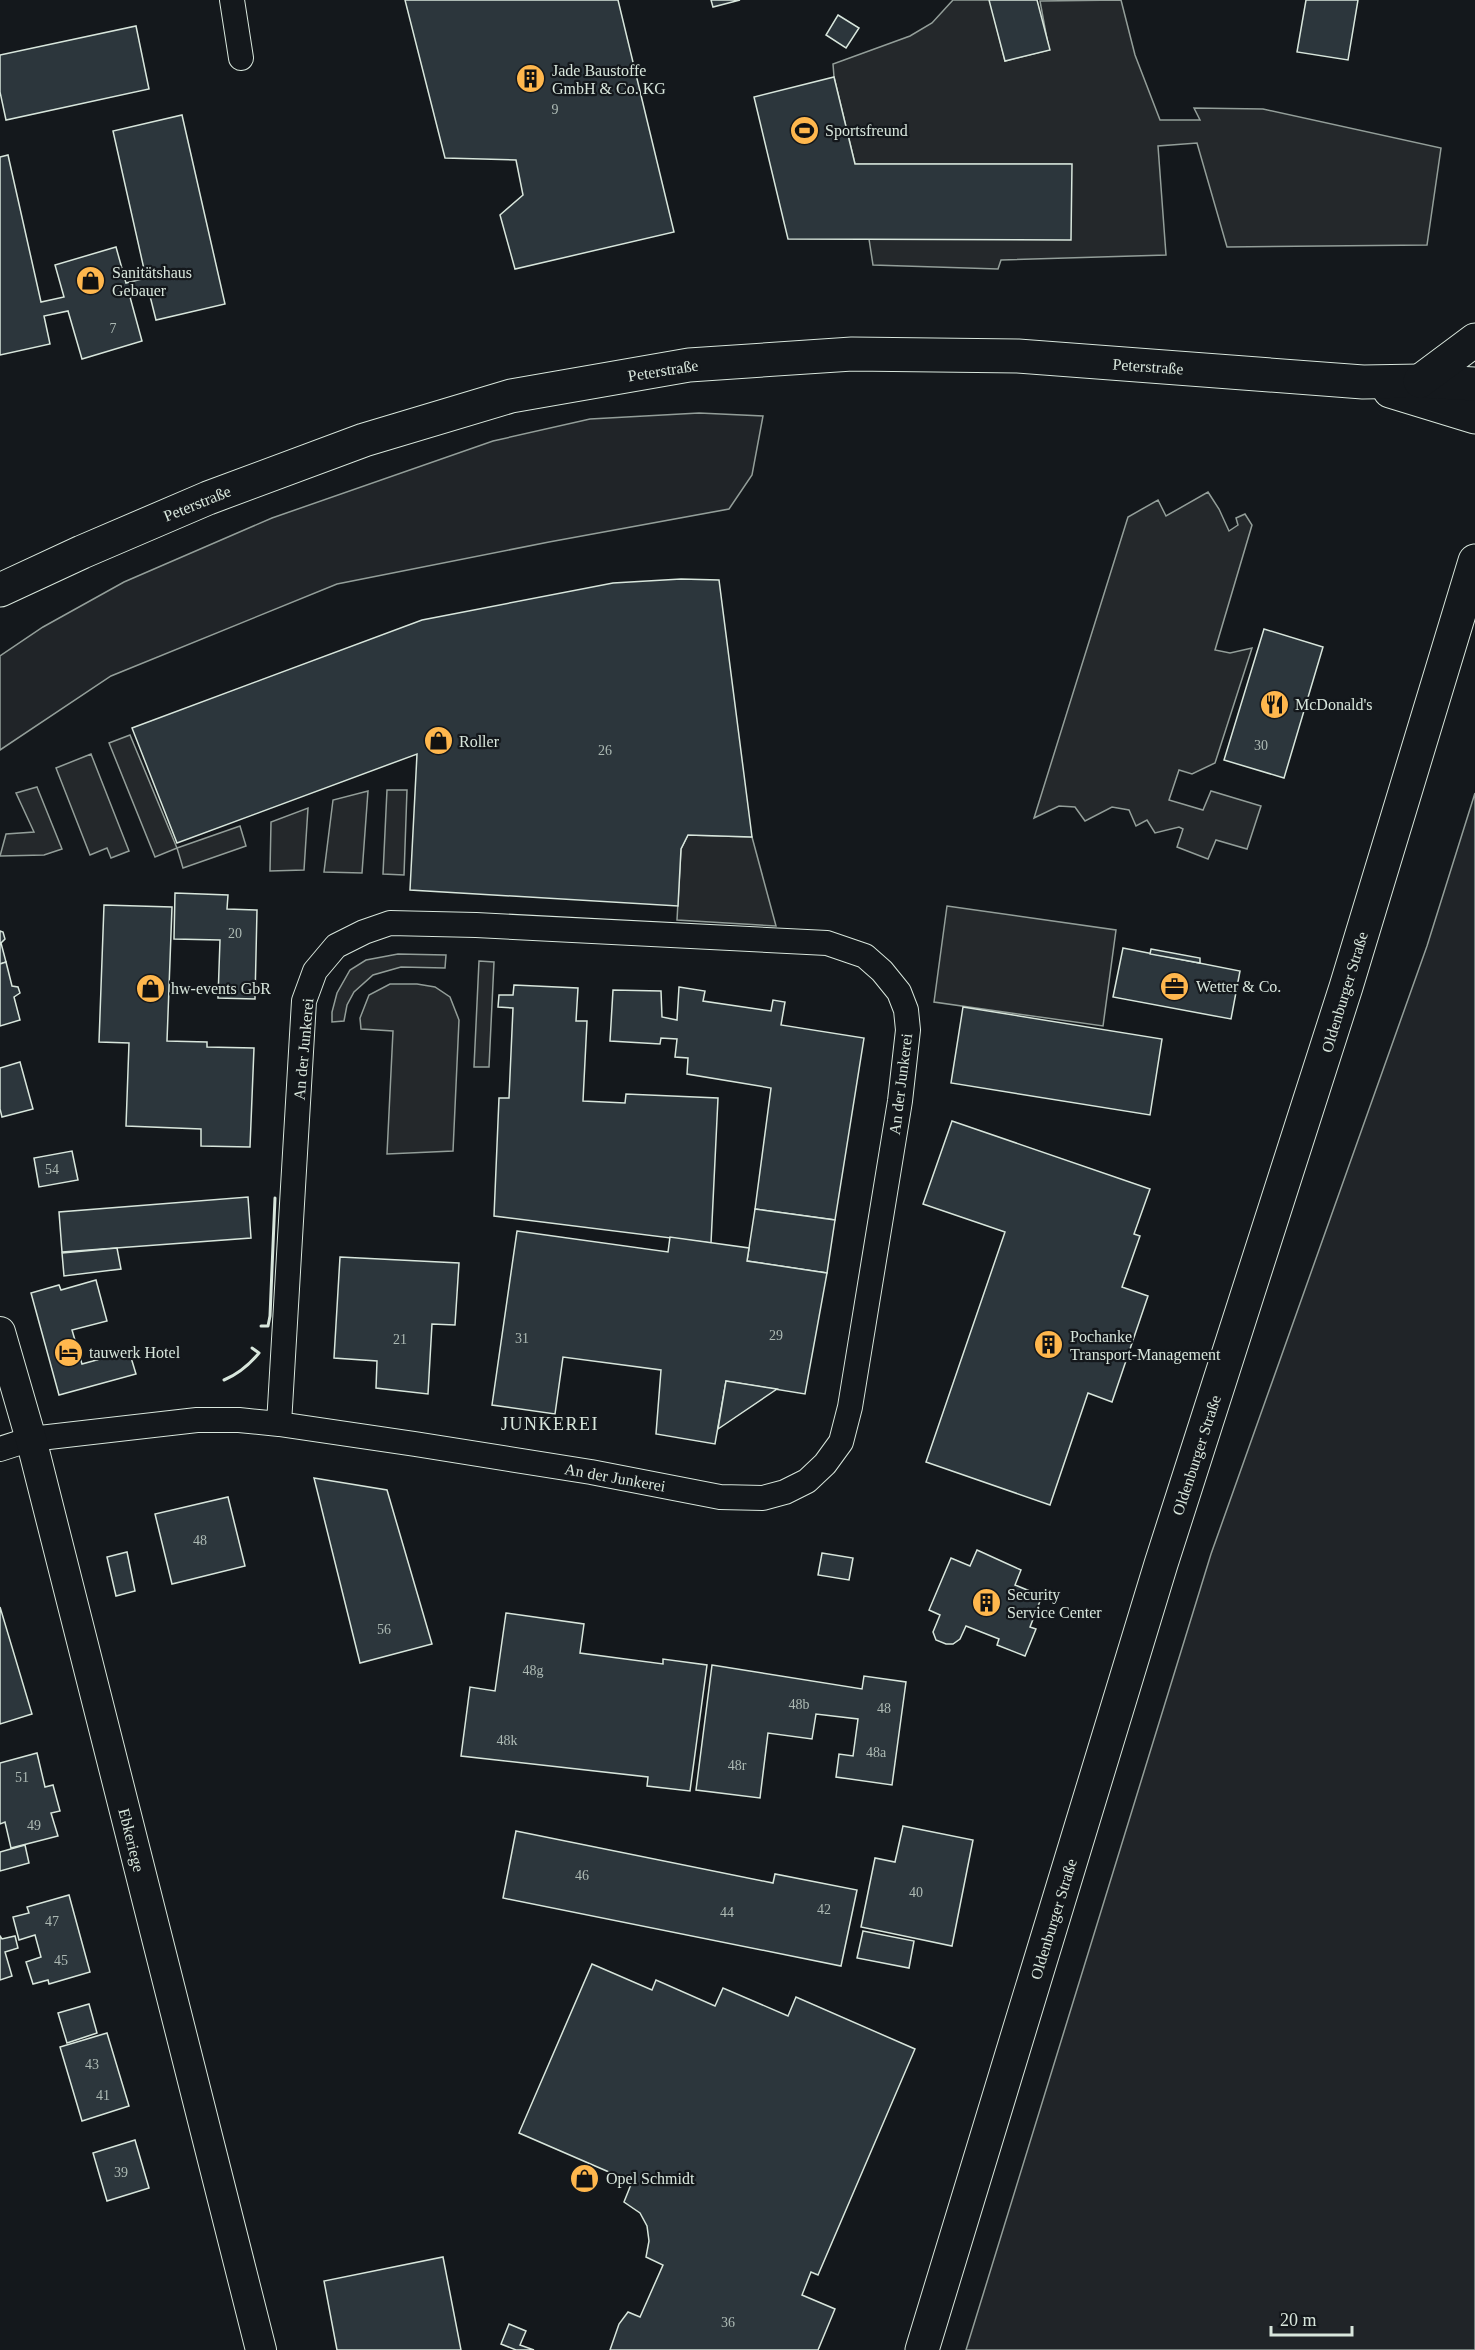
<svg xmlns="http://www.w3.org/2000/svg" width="1475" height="2350" font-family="'Times New Roman',serif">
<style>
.green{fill:#202428;stroke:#939e99;stroke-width:1.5}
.parking{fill:#24282b;stroke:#939e99;stroke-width:1.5}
.building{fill:#2c363c;stroke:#d8e6dc;stroke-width:1.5}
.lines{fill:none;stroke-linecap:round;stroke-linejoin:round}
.minor-casing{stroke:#d8e6dc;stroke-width:26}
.tertiary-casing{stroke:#d8e6dc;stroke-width:32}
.secondary-casing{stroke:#d8e6dc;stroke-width:35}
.primary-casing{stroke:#d8e6dc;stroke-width:35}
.minor{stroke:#14181c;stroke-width:24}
.tertiary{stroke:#14181c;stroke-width:30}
.secondary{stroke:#14181c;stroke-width:33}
.primary{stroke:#14181c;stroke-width:33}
.wall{stroke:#d8e6dc;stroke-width:3}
.labels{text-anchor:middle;stroke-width:4.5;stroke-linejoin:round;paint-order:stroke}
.number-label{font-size:14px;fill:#adbab4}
.poi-label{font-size:16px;fill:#d8e6dc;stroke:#14181c;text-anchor:start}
.street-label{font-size:16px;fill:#d8e6dc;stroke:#14181c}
.neighbourhood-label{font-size:18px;letter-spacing:1.5px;fill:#d8e6dc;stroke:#14181c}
</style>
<rect width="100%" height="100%" fill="#14181c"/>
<g class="green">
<path d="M 699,413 L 763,416 L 752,475 L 729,509 L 549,542 L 337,584 L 111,676 L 0,750 L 0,656 L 43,627 L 124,582 L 272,518 L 493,441 L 590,419 Z"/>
<path d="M 1475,793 L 1475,2350 L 966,2350 L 1211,1554 L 1427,946 Z"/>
</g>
<g class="parking">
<path d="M 953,0 L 990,0 L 1005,61 L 1049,50 L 1040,1 L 1121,0 L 1135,55 L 1160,120 L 1200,120 L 1194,108 L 1263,109 L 1441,148 L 1427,245 L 1227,247 L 1197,143 L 1158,146 L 1166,255 L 1001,260 L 998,269 L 873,265 L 869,239 L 1071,164 L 855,164 L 834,77 L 833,64 L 910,36 L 932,23 Z"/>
<path d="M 1208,492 L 1219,509 L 1229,531 L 1238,525 L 1236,518 L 1245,514 L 1252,525 L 1215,650 L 1230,653 L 1252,648 L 1215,763 L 1192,774 L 1179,770 L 1169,800 L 1203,810 L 1211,791 L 1261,806 L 1247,849 L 1216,840 L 1208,859 L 1177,847 L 1183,829 L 1179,827 L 1155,833 L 1147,820 L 1136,826 L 1129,810 L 1112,807 L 1085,821 L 1075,807 L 1059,806 L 1034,818 L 1128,517 L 1158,500 L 1166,516 Z"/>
<path d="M 130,735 L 177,848 L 240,826 L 246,846 L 183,868 L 177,848 L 155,857 L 109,743 Z"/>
<path d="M 91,754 L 129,851 L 111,858 L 107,848 L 90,855 L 56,768 Z"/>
<path d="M 37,787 L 62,849 L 44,855 L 0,856 L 6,834 L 34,832 L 16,793 Z"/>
<path d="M 387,790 L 407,790 L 404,875 L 383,874 Z"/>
<path d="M 368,791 L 362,873 L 324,872 L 333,800 Z"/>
<path d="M 308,808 L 304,870 L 270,871 L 271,822 Z"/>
<path d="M 688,835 L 752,837 L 776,926 L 677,920 L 681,849 Z"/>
<path d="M 947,906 L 1116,930 L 1103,1026 L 934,1002 Z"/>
<path d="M 398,954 L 446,955 L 445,968 L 401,967 L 373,975 L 354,992 L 347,1005 L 344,1021 L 332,1022 L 332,1012 L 337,993 L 350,970 L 366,960 Z"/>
<path d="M 479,961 L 494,962 L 489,1067 L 474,1067 Z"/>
<path d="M 390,984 L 417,984 L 435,987 L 450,997 L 459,1020 L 453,1151 L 387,1154 L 393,1031 L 361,1029 L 360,1018 L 369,995 Z"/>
</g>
<g class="building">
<path d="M 405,0 L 618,0 L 674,232 L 515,269 L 500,215 L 523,195 L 516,160 L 445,158 Z"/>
<path d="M 711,0 L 740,0 L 713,7 Z"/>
<path d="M 989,0 L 1037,0 L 1050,50 L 1005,61 Z"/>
<path d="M 1306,0 L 1358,0 L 1348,60 L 1297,52 Z"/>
<path d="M 838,15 L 859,28 L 846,48 L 826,35 Z"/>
<path d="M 136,26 L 149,89 L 6,120 L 0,92 L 0,55 Z"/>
<path d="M 834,77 L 855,164 L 1072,164 L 1071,240 L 788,239 L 754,97 Z"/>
<path d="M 182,115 L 225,304 L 156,320 L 149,292 L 130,297 L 142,341 L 82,359 L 68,311 L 44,316 L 50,344 L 0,355 L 0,157 L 8,155 L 41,302 L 64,297 L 55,265 L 116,247 L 126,283 L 146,278 L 113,131 Z"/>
<path d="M 681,579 L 719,580 L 752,837 L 688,835 L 681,849 L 678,906 L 410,890 L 417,754 L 177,843 L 132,728 L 422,620 L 613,583 Z"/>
<path d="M 1264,629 L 1323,647 L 1284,778 L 1224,760 Z"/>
<path d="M 175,893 L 228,895 L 227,909 L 257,910 L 255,999 L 218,998 L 220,940 L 174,939 Z"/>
<path d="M 104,905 L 172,907 L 167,1041 L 207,1042 L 207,1047 L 254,1048 L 250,1147 L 201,1146 L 201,1129 L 126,1126 L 129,1043 L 99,1042 Z"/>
<path d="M 0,931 L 3,932 L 5,939 L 1,943 L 6,962 L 0,964 Z"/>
<path d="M 1123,948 L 1240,971 L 1231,1019 L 1113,997 Z"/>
<path d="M 1151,949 L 1200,958 L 1200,963 L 1150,954 Z"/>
<path d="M 6,962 L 12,986 L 18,987 L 20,993 L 14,997 L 20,1020 L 0,1026 L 0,964 Z"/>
<path d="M 514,985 L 578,988 L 576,1021 L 587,1021 L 583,1101 L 625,1103 L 626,1094 L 718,1098 L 711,1243 L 494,1216 L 499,1098 L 509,1098 L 513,1008 L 498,1007 L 499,995 L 513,995 Z"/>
<path d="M 679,987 L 705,991 L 703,1001 L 771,1011 L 773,1000 L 785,1002 L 781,1025 L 864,1038 L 835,1220 L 755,1209 L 771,1088 L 687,1074 L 688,1058 L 675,1057 L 677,1039 L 661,1038 L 660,1044 L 610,1041 L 613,990 L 661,991 L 662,1017 L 677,1020 Z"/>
<path d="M 963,1007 L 1162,1039 L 1150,1115 L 951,1083 Z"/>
<path d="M 20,1062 L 33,1109 L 2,1117 L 0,1109 L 0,1068 Z"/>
<path d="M 952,1121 L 1150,1189 L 1134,1234 L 1140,1236 L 1122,1287 L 1148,1296 L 1112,1402 L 1088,1393 L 1050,1505 L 926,1462 L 1005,1232 L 923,1204 Z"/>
<path d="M 72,1151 L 78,1180 L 39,1187 L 34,1158 Z"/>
<path d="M 248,1197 L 251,1238 L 62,1252 L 59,1212 Z"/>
<path d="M 755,1209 L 835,1220 L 827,1273 L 747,1261 Z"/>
<path d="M 517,1231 L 668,1252 L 670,1237 L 749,1248 L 747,1261 L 827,1273 L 805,1394 L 726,1381 L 715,1444 L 656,1434 L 661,1370 L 563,1357 L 555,1414 L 492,1405 Z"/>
<path d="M 117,1248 L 121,1269 L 64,1276 L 62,1253 Z"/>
<path d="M 340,1257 L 459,1263 L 455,1325 L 432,1324 L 428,1394 L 376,1388 L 377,1361 L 334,1358 Z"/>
<path d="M 96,1280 L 107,1321 L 72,1330 L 82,1364 L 129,1351 L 136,1374 L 59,1395 L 31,1293 L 59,1285 L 61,1290 Z"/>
<path d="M 726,1381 L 777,1389 L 718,1429 Z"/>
<path d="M 314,1478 L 387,1490 L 432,1644 L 360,1663 Z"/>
<path d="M 228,1497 L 245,1566 L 172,1584 L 155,1514 Z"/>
<path d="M 977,1550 L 1021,1570 L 1015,1585 L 1042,1596 L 1030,1627 L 1036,1629 L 1025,1656 L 997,1645 L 999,1639 L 966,1626 L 960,1639 L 953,1644 L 946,1644 L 936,1640 L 933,1632 L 940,1615 L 929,1610 L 951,1558 L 970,1566 Z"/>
<path d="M 127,1552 L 135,1591 L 116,1596 L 107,1557 Z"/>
<path d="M 822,1553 L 853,1558 L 849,1580 L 818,1575 Z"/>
<path d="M 0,1607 L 32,1714 L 0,1724 Z"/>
<path d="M 506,1613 L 584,1624 L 580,1653 L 663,1664 L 663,1659 L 707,1665 L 690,1791 L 647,1786 L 648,1777 L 461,1756 L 470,1687 L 495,1691 Z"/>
<path d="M 712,1665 L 862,1689 L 864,1676 L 906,1682 L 892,1785 L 836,1777 L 839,1754 L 853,1756 L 858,1719 L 816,1714 L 812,1739 L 768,1733 L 760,1798 L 696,1790 Z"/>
<path d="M 37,1753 L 45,1787 L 53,1785 L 60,1811 L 51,1813 L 58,1836 L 11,1848 L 5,1822 L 0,1824 L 0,1763 Z"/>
<path d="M 903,1826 L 973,1840 L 952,1946 L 861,1927 L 875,1858 L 895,1862 Z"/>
<path d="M 516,1831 L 773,1883 L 775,1874 L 857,1890 L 841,1966 L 503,1898 Z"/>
<path d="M 25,1845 L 29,1863 L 0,1871 L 0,1852 Z"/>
<path d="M 69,1895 L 90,1972 L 49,1984 L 48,1980 L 33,1984 L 26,1962 L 41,1957 L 35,1935 L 19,1940 L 13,1917 L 29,1913 L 27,1907 Z"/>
<path d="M 863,1931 L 914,1941 L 909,1968 L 857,1958 Z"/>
<path d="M 0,1936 L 2,1939 L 15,1936 L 18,1948 L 5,1952 L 12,1976 L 0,1980 Z"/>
<path d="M 592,1964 L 652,1990 L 656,1980 L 715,2006 L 723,1988 L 788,2016 L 796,1997 L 915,2049 L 818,2275 L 811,2272 L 802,2295 L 835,2309 L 818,2350 L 610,2350 L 619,2324 L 628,2312 L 640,2317 L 663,2265 L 646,2257 L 649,2241 L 647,2226 L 640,2213 L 624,2202 L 632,2182 L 519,2133 Z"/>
<path d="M 89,2004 L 97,2033 L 67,2043 L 58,2013 Z"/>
<path d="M 107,2033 L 129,2106 L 82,2121 L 60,2047 Z"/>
<path d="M 135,2140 L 149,2188 L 107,2201 L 93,2153 Z"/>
<path d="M 443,2257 L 461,2350 L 337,2350 L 324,2281 Z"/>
<path d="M 509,2324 L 526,2331 L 520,2345 L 534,2350 L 516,2350 L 501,2344 Z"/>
</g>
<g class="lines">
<defs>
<g id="minor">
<path d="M 232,0 L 241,58"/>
<path d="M 0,1449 L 31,1439 L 197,1420 L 239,1420 L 279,1424 L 415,1444 L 591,1472 L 720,1497 L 763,1498 L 785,1492 L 807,1481 L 825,1464 L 841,1442 L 850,1407 L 900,1101 L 908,1030 L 906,1010 L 899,992 L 882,971 L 865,956 L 827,943 L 476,925 L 390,923 L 364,932 L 336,946 L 315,971 L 304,1001 L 279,1424"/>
</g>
<path id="tertiary" d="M 0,1332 L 31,1439 L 261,2350"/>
<g id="secondary">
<path d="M 1390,391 L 1475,417"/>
<path d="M 0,590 L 82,552 L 208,498 L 364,440 L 511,396 L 689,365 L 852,354 L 1018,356 L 1363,382 L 1420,381 L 1475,384"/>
</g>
<g id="primary">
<path d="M 1420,381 L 1475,340"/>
<path d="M 922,2350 L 1161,1564 L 1346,987 L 1475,561"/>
</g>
</defs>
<use href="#minor" class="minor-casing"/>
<use href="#tertiary" class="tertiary-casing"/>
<use href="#secondary" class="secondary-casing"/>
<use href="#primary" class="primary-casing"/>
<use href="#minor" class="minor"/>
<use href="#tertiary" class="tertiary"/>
<use href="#secondary" class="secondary"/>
<use href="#primary" class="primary"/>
<g class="wall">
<path d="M 261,1326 L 268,1326 L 270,1316 L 275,1198"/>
<path d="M 224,1380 C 238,1374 249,1365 259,1353 L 252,1348"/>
</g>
</g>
<defs>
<symbol id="building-disc" viewBox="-11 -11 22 22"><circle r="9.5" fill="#ffb74d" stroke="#14181c"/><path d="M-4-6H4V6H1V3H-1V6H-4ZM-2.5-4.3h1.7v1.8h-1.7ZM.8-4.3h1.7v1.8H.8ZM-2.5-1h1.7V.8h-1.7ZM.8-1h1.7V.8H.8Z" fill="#111"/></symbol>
<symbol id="stadium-disc" viewBox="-11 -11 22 22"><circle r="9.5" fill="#ffb74d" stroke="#14181c"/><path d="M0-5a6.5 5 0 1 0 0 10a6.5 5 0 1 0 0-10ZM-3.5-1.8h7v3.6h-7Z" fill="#111"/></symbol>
<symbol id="shop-disc" viewBox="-11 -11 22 22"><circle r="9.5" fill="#ffb74d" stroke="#14181c"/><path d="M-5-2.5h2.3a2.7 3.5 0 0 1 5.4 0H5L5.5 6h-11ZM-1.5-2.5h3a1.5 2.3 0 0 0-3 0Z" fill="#111"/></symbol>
<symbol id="restaurant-disc" viewBox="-11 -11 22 22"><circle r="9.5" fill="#ffb74d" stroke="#14181c"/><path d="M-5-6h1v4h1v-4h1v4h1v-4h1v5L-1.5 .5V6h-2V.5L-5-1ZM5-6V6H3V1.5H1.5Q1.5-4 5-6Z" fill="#111"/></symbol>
<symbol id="office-disc" viewBox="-11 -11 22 22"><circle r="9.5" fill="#ffb74d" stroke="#14181c"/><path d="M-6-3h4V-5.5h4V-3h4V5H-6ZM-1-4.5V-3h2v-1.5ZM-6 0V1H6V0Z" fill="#111"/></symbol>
<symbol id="hotel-disc" viewBox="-11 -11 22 22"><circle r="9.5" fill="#ffb74d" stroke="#14181c"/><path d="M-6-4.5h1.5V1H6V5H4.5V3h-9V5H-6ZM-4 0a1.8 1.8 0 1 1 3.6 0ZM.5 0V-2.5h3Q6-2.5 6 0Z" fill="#111"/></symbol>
</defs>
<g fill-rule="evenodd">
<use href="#building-disc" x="514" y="62" width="33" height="33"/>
<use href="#stadium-disc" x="788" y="114" width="33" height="33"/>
<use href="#shop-disc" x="74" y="264" width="33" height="33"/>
<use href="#restaurant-disc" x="1258" y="688" width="33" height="33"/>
<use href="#shop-disc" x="422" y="724" width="33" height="33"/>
<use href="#office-disc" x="1158" y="970" width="33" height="33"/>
<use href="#shop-disc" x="134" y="972" width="33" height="33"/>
<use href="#building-disc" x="1032" y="1328" width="33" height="33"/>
<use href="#hotel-disc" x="52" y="1336" width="33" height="33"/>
<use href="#building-disc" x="970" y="1586" width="33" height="33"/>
<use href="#shop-disc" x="568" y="2162" width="33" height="33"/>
</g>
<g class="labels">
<g class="number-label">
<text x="555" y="114">9</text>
<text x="113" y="333">7</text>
<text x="1261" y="750">30</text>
<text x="605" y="755">26</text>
<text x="235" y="938">20</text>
<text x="52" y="1174">54</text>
<text x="776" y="1340">29</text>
<text x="522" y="1343">31</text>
<text x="400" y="1344">21</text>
<text x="200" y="1545">48</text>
<text x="384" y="1634">56</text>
<text x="533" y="1675">48g</text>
<text x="799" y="1709">48b</text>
<text x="884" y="1713">48</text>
<text x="507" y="1745">48k</text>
<text x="876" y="1757">48a</text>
<text x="737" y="1770">48r</text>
<text x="22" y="1782">51</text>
<text x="34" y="1830">49</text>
<text x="582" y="1880">46</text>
<text x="916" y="1897">40</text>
<text x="824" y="1914">42</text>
<text x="727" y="1917">44</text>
<text x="52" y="1926">47</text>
<text x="61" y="1965">45</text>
<text x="92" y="2069">43</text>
<text x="103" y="2100">41</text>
<text x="121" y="2177">39</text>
<text x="728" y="2327">36</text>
</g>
<g class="poi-label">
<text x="552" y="76">Jade Baustoffe<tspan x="552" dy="18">GmbH &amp; Co. KG</tspan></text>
<text x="825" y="136">Sportsfreund</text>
<text x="112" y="278">Sanitätshaus<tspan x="112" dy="18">Gebauer</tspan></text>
<text x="1295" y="710">McDonald's</text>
<text x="459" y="747">Roller</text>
<text x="1196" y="992">Wetter &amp; Co.</text>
<text x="171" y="994">hw-events GbR</text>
<text x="1070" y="1342">Pochanke<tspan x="1070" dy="18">Transport-Management</tspan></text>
<text x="89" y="1358">tauwerk Hotel</text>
<text x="1007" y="1600">Security<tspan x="1007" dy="18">Service Center</tspan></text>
<text x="606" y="2184">Opel Schmidt</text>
</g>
<g class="street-label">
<text transform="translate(1148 366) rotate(4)" y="6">Peterstraße</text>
<text transform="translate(663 370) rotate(-9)" y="6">Peterstraße</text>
<text transform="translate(197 503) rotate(-22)" y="6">Peterstraße</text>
<text transform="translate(1344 992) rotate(-73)" y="6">Oldenburger Straße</text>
<text transform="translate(303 1049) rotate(-85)" y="6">An der Junkerei</text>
<text transform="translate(900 1084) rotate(-83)" y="6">An der Junkerei</text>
<text transform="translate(1196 1455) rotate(-72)" y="6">Oldenburger Straße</text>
<text transform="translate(615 1477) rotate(10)" y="6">An der Junkerei</text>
<text transform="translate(132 1840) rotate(76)" y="6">Ebkeriege</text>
<text transform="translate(1053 1919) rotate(-73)" y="6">Oldenburger Straße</text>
</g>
<g class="neighbourhood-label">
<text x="550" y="1430">JUNKEREI</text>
</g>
</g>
<path d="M1271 2326v9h81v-9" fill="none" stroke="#d8e6dc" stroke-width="3"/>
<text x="1280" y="2326" font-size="18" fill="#d8e6dc" stroke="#14181c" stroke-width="4.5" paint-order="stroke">20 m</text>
</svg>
